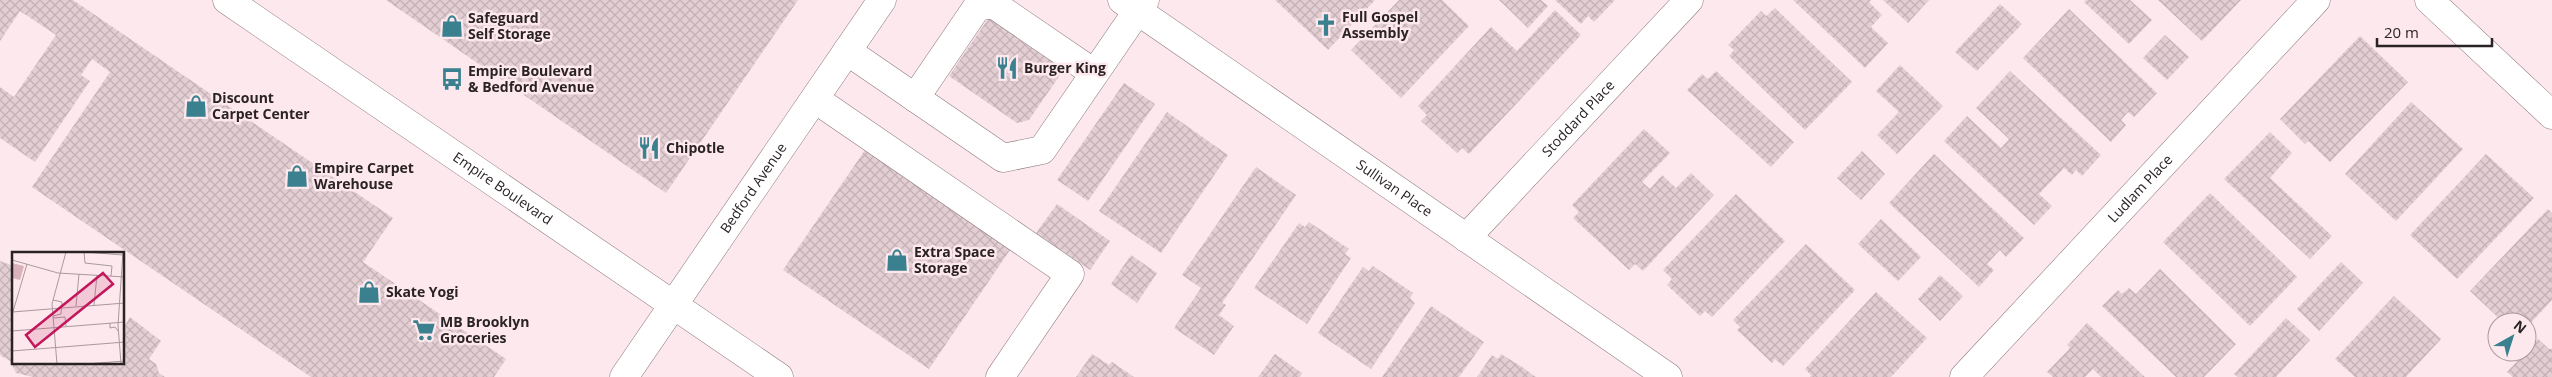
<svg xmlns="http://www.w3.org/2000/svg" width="2552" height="377" font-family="'Open Sans',sans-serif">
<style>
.building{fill:url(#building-cross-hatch)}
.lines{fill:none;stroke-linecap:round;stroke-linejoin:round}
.minor-casing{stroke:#8c797d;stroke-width:29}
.major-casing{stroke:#8c797d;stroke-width:29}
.minor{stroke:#fff;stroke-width:28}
.major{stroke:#fff;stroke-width:28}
.labels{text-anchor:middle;stroke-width:5;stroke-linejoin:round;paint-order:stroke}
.poi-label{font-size:14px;font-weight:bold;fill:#2a2325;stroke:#fde8ed;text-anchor:start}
.street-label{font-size:14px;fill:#2a2325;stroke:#fde8ed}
.inset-road{fill:none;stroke:#a9999d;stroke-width:1}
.view{fill:#c2185b;fill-opacity:0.15;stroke:#c2185b;stroke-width:2.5}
.inset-edge{fill:none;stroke:#2a2325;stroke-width:2.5}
</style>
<defs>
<pattern id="building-cross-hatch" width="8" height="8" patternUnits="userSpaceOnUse" patternTransform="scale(1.25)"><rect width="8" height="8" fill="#e3ced3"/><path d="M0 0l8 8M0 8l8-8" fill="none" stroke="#c3b1b5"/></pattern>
</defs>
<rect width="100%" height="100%" fill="#fde8ed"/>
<g class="building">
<path d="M 0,0 L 73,0 L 393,218 L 363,262 L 506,359 L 494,377 L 311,377 L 32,187 L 110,72 L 92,59 L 81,75 L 90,81 L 35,162 L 0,138 L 0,87 L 14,97 L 56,35 L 20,11 L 0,41 Z"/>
<path d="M 386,0 L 798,0 L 666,193 Z"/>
<path d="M 1275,0 L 1375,0 L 1328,50 Z"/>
<path d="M 1399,0 L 1442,0 L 1469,26 L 1401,98 L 1351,50 Z"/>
<path d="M 1499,0 L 1541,0 L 1548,6 L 1528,28 Z"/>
<path d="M 1555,0 L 1615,0 L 1594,22 L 1588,16 L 1581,24 Z"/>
<path d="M 1793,0 L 1871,0 L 1869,2 L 1882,15 L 1871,27 L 1888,43 L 1865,68 Z"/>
<path d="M 1883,0 L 1929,0 L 1908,23 Z"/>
<path d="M 2086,0 L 2130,0 L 2152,20 L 2129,44 L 2084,2 Z"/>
<path d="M 2158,0 L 2241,0 L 2202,41 Z"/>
<path d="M 2000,4 L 2022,24 L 1977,71 L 1955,52 Z"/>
<path d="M 1775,8 L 1852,82 L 1805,130 L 1729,56 L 1734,50 L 1728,45 L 1761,11 L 1766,16 Z"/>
<path d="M 2069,9 L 2157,93 L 2134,117 L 2128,112 L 2121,120 L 2126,125 L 2111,142 L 2023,58 Z"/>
<path d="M 1555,10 L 1581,35 L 1469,154 L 1462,148 L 1457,153 L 1421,121 L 1427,115 L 1418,106 L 1491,27 L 1517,51 Z"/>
<path d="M 990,16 L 1058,62 L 1060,75 L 1029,120 L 1017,123 L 949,76 Z"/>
<path d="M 2165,35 L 2189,57 L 2167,80 L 2143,58 Z"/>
<path d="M 2360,36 L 2408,82 L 2330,162 L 2308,141 L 2305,144 L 2280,119 Z"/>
<path d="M 1900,65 L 1943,106 L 1897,154 L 1877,135 L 1899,112 L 1876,91 Z"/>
<path d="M 1716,71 L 1794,142 L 1771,167 L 1687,90 L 1702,74 L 1708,79 Z"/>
<path d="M 2010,71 L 2101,155 L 2082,176 L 2076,170 L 2072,175 L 2064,168 L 2039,194 L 2052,206 L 2034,225 L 1944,141 L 1967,116 L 2001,148 L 2009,139 L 1976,108 Z"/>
<path d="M 1124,83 L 1155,104 L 1088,201 L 1057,180 Z"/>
<path d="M 2411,102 L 2463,149 L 2396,221 L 2345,174 Z"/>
<path d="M 1167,112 L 1228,155 L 1161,253 L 1099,211 Z"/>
<path d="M 1644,129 L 1670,153 L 1642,182 L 1650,189 L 1662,175 L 1676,188 L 1691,173 L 1714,195 L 1643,271 L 1635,264 L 1629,270 L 1613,255 L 1573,218 L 1579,212 L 1572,205 Z"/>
<path d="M 2270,132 L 2292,153 L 2270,178 L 2332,236 L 2310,259 L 2224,179 Z"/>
<path d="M 865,150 L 1010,250 L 929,369 L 783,270 Z"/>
<path d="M 1862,151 L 1885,174 L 1861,200 L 1837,178 Z"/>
<path d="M 1934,154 L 2024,238 L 2006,257 L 2000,250 L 1987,264 L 1994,270 L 1979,287 L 1889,203 Z"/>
<path d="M 2486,154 L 2534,198 L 2457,279 L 2410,235 Z"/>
<path d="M 1256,167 L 1296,195 L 1222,303 L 1226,305 L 1219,315 L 1234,326 L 1214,355 L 1174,328 L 1201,288 L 1182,275 Z"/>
<path d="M 2210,193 L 2297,277 L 2250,326 L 2163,242 Z"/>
<path d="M 1736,194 L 1785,241 L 1712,317 L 1705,311 L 1700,316 L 1667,285 L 1672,279 L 1663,270 Z"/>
<path d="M 1057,204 L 1110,241 L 1090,270 L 1036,233 Z"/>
<path d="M 2548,209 L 2552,213 L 2552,300 L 2527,327 L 2527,322 L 2503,322 L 2470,291 Z"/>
<path d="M 1881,219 L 1921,257 L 1898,281 L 1858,244 Z"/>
<path d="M 1309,222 L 1349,249 L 1345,254 L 1351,258 L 1307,324 L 1254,288 L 1299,223 L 1305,227 Z"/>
<path d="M 1806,244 L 1855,290 L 1783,366 L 1775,359 L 1772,363 L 1737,330 L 1740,327 L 1733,320 Z"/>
<path d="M 1131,255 L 1157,273 L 1137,303 L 1111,284 Z"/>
<path d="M 0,261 L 11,265 L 14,274 L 14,363 L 124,363 L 124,327 L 130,317 L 161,341 L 149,359 L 156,364 L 159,373 L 165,377 L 33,377 L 16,373 L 10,361 L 0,355 Z"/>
<path d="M 2341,262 L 2363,283 L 2319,331 L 2297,309 Z"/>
<path d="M 1373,266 L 1413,293 L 1410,298 L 1415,303 L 1371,369 L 1318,333 L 1363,267 L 1369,271 Z"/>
<path d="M 2160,269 L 2236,344 L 2204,377 L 2176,377 L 2102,306 L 2118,290 L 2122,294 L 2129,288 L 2136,294 Z"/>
<path d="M 1940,275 L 1963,296 L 1940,321 L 1918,299 Z"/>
<path d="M 1876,292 L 1927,338 L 1891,377 L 1810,377 L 1811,375 L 1805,369 Z"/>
<path d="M 2394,296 L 2441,339 L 2406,377 L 2355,377 L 2335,359 Z"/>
<path d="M 1431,306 L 1484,342 L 1459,377 L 1382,377 Z"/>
<path d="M 2286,318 L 2310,340 L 2276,377 L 2238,377 L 2234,374 Z"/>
<path d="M 2087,323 L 2145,377 L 2101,377 L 2093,369 L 2085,377 L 2053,377 L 2047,372 L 2070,348 L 2067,345 Z"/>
<path d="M 2538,339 L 2549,349 L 2552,349 L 2552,377 L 2513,377 L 2507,372 Z"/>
<path d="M 1092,354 L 1109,365 L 1112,362 L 1134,377 L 1076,377 Z"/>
<path d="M 1275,354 L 1302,373 L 1300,377 L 1258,377 Z"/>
<path d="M 1501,354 L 1522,367 L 1536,377 L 1477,377 L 1492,355 L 1498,359 Z"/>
</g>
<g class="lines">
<defs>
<g id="minor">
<path id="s1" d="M 1122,0 L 1668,377"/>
<path d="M 2429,0 L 2552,115"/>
<path d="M 847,51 L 1003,158 L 1042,150 L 1145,0"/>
<path d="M 915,98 L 977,7 L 993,4 L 1094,73"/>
<path d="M 815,99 L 1070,274 L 1000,377"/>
<path id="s2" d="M 1466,238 L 1689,0"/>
<path id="s3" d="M 624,377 L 882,0"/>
<path id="s4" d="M 1964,377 L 2316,0"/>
</g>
<g id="major">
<path id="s5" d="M 227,0 L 779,377"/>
</g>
</defs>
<use href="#minor" class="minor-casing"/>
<use href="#major" class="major-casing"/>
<use href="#minor" class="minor"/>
<use href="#major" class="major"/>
</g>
<defs>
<symbol id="church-bare" viewBox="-9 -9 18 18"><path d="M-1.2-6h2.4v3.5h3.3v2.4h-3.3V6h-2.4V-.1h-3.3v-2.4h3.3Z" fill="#3b808e" stroke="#fde8ed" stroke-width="2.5" paint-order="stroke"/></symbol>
<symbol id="shop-bare" viewBox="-9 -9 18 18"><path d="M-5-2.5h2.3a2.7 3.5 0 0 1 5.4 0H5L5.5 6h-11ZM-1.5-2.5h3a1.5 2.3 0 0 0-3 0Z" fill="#3b808e" stroke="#fde8ed" stroke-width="2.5" paint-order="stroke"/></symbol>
<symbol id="restaurant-bare" viewBox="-9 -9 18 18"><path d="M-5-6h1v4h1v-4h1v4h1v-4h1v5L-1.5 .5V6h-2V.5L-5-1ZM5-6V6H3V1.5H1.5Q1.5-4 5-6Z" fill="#3b808e" stroke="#fde8ed" stroke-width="2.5" paint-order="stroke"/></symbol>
<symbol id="bus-bare" viewBox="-9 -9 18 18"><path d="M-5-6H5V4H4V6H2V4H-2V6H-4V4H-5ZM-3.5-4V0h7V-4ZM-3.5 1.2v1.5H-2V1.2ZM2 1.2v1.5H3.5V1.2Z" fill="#3b808e" stroke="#fde8ed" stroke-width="2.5" paint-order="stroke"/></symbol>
<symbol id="supermarket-bare" viewBox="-9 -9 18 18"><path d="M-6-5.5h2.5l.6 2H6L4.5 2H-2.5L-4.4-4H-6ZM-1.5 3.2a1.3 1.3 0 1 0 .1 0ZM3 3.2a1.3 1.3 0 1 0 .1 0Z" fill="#3b808e" stroke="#fde8ed" stroke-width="2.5" paint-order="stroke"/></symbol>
</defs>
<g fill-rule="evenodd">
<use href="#church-bare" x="1310" y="9" width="32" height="32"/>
<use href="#shop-bare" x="436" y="10" width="32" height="32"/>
<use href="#restaurant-bare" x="991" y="52" width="32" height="32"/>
<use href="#bus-bare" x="436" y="63" width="32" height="32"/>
<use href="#shop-bare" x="180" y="90" width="32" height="32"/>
<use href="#restaurant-bare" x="633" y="132" width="32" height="32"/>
<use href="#shop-bare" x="281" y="160" width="32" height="32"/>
<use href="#shop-bare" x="881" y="244" width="32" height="32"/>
<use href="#shop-bare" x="353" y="276" width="32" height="32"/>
<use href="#supermarket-bare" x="408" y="314" width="32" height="32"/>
</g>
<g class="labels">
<g class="poi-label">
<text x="1342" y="22">Full Gospel<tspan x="1342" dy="16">Assembly</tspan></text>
<text x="468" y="23">Safeguard<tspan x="468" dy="16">Self Storage</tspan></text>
<text x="1024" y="73">Burger King</text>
<text x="468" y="76">Empire Boulevard<tspan x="468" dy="16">&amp; Bedford Avenue</tspan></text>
<text x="212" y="103">Discount<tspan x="212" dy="16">Carpet Center</tspan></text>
<text x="666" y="153">Chipotle</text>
<text x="314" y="173">Empire Carpet<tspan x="314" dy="16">Warehouse</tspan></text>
<text x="914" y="257">Extra Space<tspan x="914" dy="16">Storage</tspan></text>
<text x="386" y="297">Skate Yogi</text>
<text x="440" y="327">MB Brooklyn<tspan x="440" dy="16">Groceries</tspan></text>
</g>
<g class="street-label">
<text dy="5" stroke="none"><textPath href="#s2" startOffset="164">Stoddard Place</textPath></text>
<text dy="5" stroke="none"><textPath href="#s5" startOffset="334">Empire Boulevard</textPath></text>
<text dy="5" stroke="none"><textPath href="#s4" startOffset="258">Ludlam Place</textPath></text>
<text dy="5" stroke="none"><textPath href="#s3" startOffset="229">Bedford Avenue</textPath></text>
<text dy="5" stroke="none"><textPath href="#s1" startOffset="331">Sullivan Place</textPath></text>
</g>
</g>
<g transform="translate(12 252)">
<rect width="112" height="112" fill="#fde8ed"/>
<path d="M 0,11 L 12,14 L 8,28 L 0,26 Z" fill="#dab2bc"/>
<path class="inset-road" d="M 72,0 L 73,11 L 100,14 L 99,24M 73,0 L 111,3M 0,8 L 46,21 L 113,25M 82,53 L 85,23M 64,54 L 67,22M 0,60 L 113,51M 0,63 L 15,12M 41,64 L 49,62 L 50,50 L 41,48M 41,66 L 53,65 L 54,74M 98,71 L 98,76 L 103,75 L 106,79M 0,79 L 113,70M 0,99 L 113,90M 45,112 L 40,52 L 54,0M 73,112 L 113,109M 109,112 L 106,73 L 111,0"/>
<path class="view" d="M 91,21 L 101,32 L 23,95 L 14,83 Z"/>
<rect width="112" height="112" class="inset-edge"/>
</g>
<g transform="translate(2512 337) rotate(39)"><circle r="24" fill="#fde8ed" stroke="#a9999d"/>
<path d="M0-4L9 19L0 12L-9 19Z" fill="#3b808e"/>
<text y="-8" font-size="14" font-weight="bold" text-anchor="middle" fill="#2a2325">N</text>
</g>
<path d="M2377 38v8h115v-8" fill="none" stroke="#2a2325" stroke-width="2.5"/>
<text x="2384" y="38" font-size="15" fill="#2a2325" stroke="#fde8ed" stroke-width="4" paint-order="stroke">20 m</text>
</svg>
